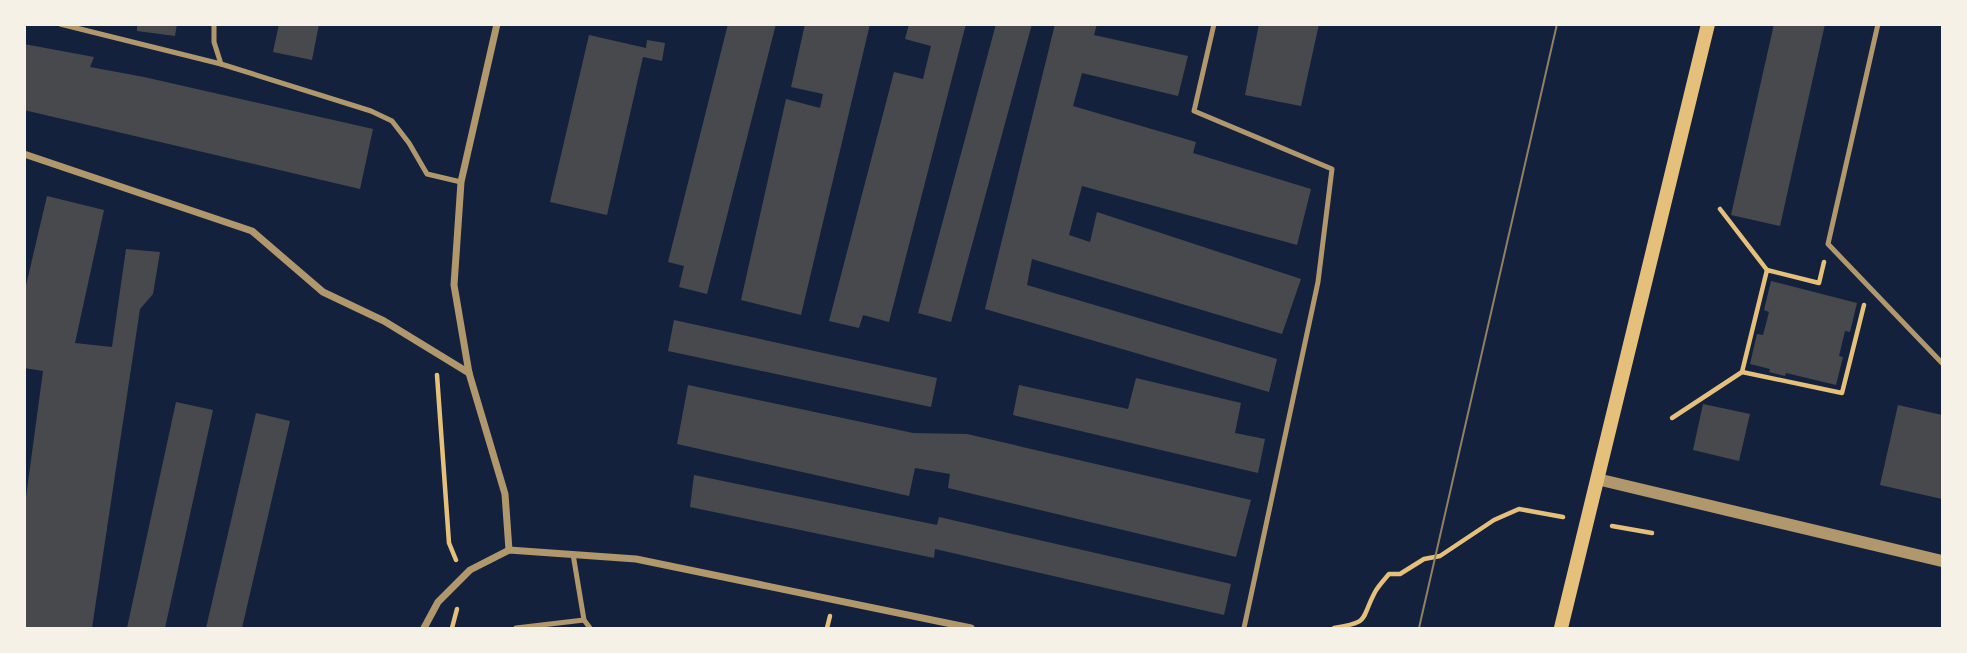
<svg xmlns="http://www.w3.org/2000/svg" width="1967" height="653" font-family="Raleway,sans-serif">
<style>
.building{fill:#48494c}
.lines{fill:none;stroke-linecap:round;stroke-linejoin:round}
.path{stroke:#e5c07b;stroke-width:4.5}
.service{stroke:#b1986c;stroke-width:5}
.minor{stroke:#b1986c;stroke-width:7}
.tertiary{stroke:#b1986c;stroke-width:12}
.secondary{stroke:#e5c07b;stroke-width:14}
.tram{stroke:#918062;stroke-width:2}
</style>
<rect width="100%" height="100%" fill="#14213d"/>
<g class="building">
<path d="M 137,24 L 177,24 L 175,36 L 137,31 Z"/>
<path d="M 279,24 L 319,24 L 312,60 L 273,52 Z"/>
<path d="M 728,24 L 776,24 L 707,294 L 679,287 L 684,266 L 668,262 Z"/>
<path d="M 805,24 L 870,24 L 801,315 L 741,300 L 786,99 L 820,108 L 823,94 L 791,87 Z"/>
<path d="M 909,24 L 966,24 L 889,322 L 863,315 L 859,328 L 829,321 L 894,72 L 923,79 L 931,46 L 905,39 Z"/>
<path d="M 996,24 L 1032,24 L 951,322 L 918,313 Z"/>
<path d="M 1055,24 L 1097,24 L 1094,35 L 1188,56 L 1178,96 L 1082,73 L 1073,106 L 1196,142 L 1193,153 L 1311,189 L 1297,245 L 1082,186 L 1069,235 L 1090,242 L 1097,212 L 1301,279 L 1282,334 L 1032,259 L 1027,285 L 1277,359 L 1269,392 L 985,309 Z"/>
<path d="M 1259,24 L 1319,24 L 1301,106 L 1245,95 Z"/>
<path d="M 1774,24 L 1825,24 L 1780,226 L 1731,215 Z"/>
<path d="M 589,35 L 646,48 L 647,40 L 665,43 L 662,61 L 643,57 L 607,215 L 550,202 Z"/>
<path d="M 24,44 L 94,57 L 90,67 L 144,77 L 373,129 L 360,189 L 24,110 Z"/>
<path d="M 47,196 L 104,210 L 75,343 L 112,347 L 126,249 L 160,252 L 153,294 L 140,309 L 92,628 L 24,628 L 24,512 L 43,371 L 24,368 L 24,294 Z"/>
<path d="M 1771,281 L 1857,303 L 1850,332 L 1845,331 L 1839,356 L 1843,357 L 1836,385 L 1786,373 L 1785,376 L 1769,372 L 1770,369 L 1750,364 L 1757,334 L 1763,335 L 1769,312 L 1764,310 Z"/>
<path d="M 674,320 L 937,378 L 931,407 L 668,351 Z"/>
<path d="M 1136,378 L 1241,403 L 1235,433 L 1265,439 L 1258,473 L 1013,415 L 1019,385 L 1128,409 Z"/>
<path d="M 688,385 L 913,433 L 967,434 L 1251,500 L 1236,557 L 948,488 L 950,474 L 915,468 L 909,496 L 677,444 Z"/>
<path d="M 176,402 L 213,410 L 165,628 L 127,628 Z"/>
<path d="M 1703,404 L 1750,414 L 1739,461 L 1693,450 Z"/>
<path d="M 1898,405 L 1942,415 L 1942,499 L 1880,485 Z"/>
<path d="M 256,413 L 290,421 L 242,628 L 206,628 Z"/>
<path d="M 694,475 L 937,525 L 939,517 L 1231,584 L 1224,615 L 935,549 L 934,558 L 690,507 Z"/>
</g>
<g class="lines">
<g class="path">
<path d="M 1720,209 L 1767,270"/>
<path d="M 1824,262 L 1819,283 L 1767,270 L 1742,372 L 1842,393 L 1864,305"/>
<path d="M 437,375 L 449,543 L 456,560"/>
<path d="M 1672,418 L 1742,372"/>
<path d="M 1612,526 L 1652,533"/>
<path d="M 452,628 L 457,609"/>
<path d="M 827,628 L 830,616"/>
<path d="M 1334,628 C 1371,622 1360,620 1375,592 C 1379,585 1385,579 1389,574 L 1400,574 L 1424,559 L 1440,556 L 1494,520 L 1519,509 L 1563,517"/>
</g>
<g class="service">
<path d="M 60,24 L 221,64 L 371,111 L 392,121 L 409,143 L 427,174 L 461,182"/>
<path d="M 214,24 L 214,42 L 221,64"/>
<path d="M 1214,24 L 1194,111 L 1332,169 L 1318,282 L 1244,628"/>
<path d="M 1878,24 L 1828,244 L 1942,363"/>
<path d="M 573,554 L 584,620 L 590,628"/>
<path d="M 516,628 L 584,620"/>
</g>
<g class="minor">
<path d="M 497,24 L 461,182 L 454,285 L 469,373 L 505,494 L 509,550"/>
<path d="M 24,154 L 252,231 L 323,292 L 384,321 L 469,373"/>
<path d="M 424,628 L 438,602 L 470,570 L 509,550 L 636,559 L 971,628"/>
</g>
<path class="tertiary" d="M 1597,479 L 1942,561"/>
<path class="secondary" d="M 1561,628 L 1708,24"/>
<path class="tram" d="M 1419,628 L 1557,24"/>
</g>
<rect width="1967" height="653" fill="none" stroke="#f6f1e7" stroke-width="52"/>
</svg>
